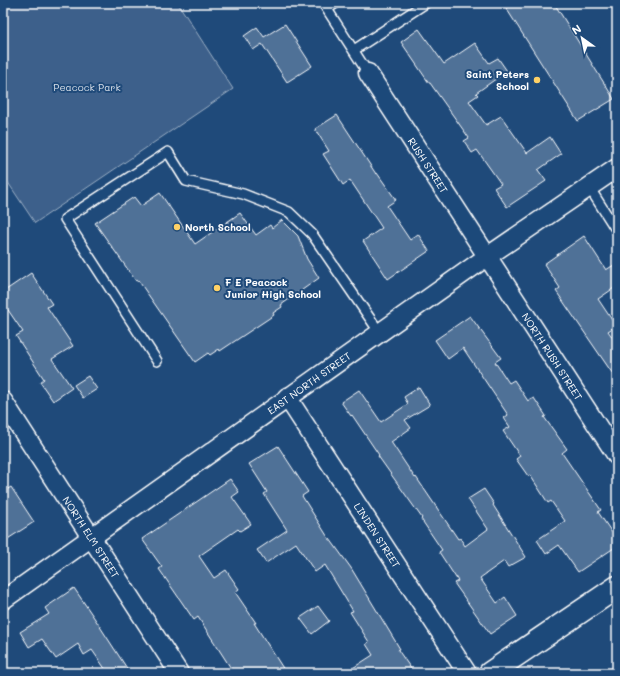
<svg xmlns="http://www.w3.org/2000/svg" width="620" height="676" font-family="Mali,sans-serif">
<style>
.green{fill:#3c618b;stroke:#9eb0c5}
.building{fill:#507197;stroke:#fff}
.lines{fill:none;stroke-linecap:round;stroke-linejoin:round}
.service-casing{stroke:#fff;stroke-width:12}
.minor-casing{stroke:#fff;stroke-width:21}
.tertiary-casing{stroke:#fff;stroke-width:25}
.service{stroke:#1f4a7a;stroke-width:9}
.minor{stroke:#1f4a7a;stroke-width:18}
.tertiary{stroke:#1f4a7a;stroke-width:22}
.poi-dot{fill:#ffd166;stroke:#1f4a7a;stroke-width:1.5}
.labels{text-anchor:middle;stroke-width:4;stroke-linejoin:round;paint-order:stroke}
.poi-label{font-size:10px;font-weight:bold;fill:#fff;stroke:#1f4a7a;text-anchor:start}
.park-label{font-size:10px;fill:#d8dfe8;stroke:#1f4a7a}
.street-label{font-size:10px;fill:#fff;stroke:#1f4a7a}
</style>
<rect width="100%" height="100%" fill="#1f4a7a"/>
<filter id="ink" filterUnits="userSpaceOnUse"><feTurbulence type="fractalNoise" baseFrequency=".025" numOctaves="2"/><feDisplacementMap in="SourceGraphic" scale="8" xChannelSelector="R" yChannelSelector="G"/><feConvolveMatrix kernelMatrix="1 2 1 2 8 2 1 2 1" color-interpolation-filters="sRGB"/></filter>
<g filter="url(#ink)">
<path class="green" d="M 3,3 L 182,3 L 179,5 L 233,89 L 35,223 L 3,175 Z"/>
<g class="building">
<path d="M 514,3 L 554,3 L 614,99 L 578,121 L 506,8 Z"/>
<path d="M 285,24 L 312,66 L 287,82 L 262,44 L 253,50 L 244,36 L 257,27 L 264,37 Z"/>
<path d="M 419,29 L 444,64 L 475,43 L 489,63 L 498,58 L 507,71 L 476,93 L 478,95 L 469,101 L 486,125 L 501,116 L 527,153 L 550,137 L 561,154 L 538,170 L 546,181 L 507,207 L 494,188 L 501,184 L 477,150 L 472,153 L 464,141 L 469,138 L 430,83 L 429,83 L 401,42 Z"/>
<path d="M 337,115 L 376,174 L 377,173 L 396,200 L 387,206 L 410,240 L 418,234 L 429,251 L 388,279 L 363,241 L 382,228 L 350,180 L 343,185 L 323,154 L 329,151 L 315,129 Z"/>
<path d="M 160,193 L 195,244 L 240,213 L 256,235 L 270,225 L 272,228 L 282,220 L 298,236 L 307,259 L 319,278 L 281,305 L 282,307 L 273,313 L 274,315 L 220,351 L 219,349 L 210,355 L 208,353 L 195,362 L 138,280 L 136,281 L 95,223 L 134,197 L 141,206 Z"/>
<path d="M 584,236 L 606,270 L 617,263 L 617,286 L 598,299 L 616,326 L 608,331 L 617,344 L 617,380 L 556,291 L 560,288 L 544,264 Z"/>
<path d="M 31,273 L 52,304 L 47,307 L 73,346 L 52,359 L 72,388 L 53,401 L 40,382 L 44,379 L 16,336 L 23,332 L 8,310 L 3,313 L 3,292 Z"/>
<path d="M 470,316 L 501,358 L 495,362 L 509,383 L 514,380 L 528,401 L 534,398 L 546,416 L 544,417 L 567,449 L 562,453 L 601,510 L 598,512 L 617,540 L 617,546 L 578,572 L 559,545 L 546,554 L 537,540 L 565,521 L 551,501 L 548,503 L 530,475 L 528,476 L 516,459 L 520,456 L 503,431 L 510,427 L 504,418 L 508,415 L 463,348 L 448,359 L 435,340 Z"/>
<path d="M 88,376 L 97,389 L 83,398 L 74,385 Z"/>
<path d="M 419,387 L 430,405 L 405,420 L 411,428 L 391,442 L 415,478 L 416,477 L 458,539 L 460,538 L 465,546 L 488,529 L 468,499 L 484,489 L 494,504 L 493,505 L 526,557 L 508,567 L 504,561 L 480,578 L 497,603 L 505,597 L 517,616 L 490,634 L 454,583 L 458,581 L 439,552 L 442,550 L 421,519 L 422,518 L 378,456 L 379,455 L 352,415 L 351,416 L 341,402 L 359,390 L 381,422 L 408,404 L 404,397 Z"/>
<path d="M 278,446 L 308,492 L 302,496 L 329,539 L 330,539 L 351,568 L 400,649 L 398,650 L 414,673 L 345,673 L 373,655 L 366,644 L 369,642 L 350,612 L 353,611 L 325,565 L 315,572 L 296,543 L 266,563 L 257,550 L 287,530 L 264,494 L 267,492 L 249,464 Z"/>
<path d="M 230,479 L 239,492 L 232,497 L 251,524 L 240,531 L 238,529 L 199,556 L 214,578 L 226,570 L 239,589 L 235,592 L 256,623 L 254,623 L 286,673 L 234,673 L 198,617 L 194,620 L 181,601 L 159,569 L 162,567 L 142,539 Z"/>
<path d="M 11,487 L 34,522 L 3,542 L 3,492 Z"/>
<path d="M 74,588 L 95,619 L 130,673 L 108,673 L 92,650 L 84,655 L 78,644 L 56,659 L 42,639 L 29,647 L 20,632 L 49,614 L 45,608 Z"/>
<path d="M 318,606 L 329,621 L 312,634 L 300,618 Z"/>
</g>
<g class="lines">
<defs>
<g id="service">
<path d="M 323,3 L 368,73"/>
<path d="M 327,9 L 336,3"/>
<path d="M 354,50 L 426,3"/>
<path d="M 589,187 L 617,231"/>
<path d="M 157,361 L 65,219 L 168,152 L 186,181 L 243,194 L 289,212 L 312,234 L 380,333"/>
</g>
<g id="minor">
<path id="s1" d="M 368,73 L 617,456"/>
<path id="s2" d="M 287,397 L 467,673"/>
<path id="s3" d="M 3,401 L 179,673"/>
<path id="s4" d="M 3,600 L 488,256 L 617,168"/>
</g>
<path id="tertiary" d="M 490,673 L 617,587"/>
</defs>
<use href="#service" class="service-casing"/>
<use href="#minor" class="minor-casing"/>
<use href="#tertiary" class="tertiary-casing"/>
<use href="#service" class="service"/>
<use href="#minor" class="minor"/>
<use href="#tertiary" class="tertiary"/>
</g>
</g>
<g class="poi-dot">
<circle cx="537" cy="80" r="4"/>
<circle cx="177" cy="227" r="4"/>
<circle cx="217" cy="288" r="4"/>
</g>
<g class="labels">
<g class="poi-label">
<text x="529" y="78" text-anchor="end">Saint Peters<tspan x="529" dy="12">School</tspan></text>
<text x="185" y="231">North School</text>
<text x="225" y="286">F E Peacock<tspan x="225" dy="12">Junior High School</tspan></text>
</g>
<g class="park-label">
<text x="87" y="91">Peacock Park</text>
</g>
<g class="street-label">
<text dy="4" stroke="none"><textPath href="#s1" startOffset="110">RUSH STREET</textPath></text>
<text dy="4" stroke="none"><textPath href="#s1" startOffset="338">NORTH RUSH STREET</textPath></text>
<text dy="4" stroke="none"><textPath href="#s4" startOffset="375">EAST NORTH STREET</textPath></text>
<text dy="4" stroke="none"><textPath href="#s2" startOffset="165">LINDEN STREET</textPath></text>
<text dy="4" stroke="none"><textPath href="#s3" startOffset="162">NORTH ELM STREET</textPath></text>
</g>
</g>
<rect width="620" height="676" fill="none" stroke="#1f4a7a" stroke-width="16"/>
<rect x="8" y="8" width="604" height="660" fill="none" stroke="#fff" stroke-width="1.5" filter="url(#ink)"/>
<g transform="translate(582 38) rotate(327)" stroke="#1f4a7a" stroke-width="3" paint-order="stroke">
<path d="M0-3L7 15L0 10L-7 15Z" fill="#ffffff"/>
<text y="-6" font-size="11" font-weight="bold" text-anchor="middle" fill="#ffffff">N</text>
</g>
</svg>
